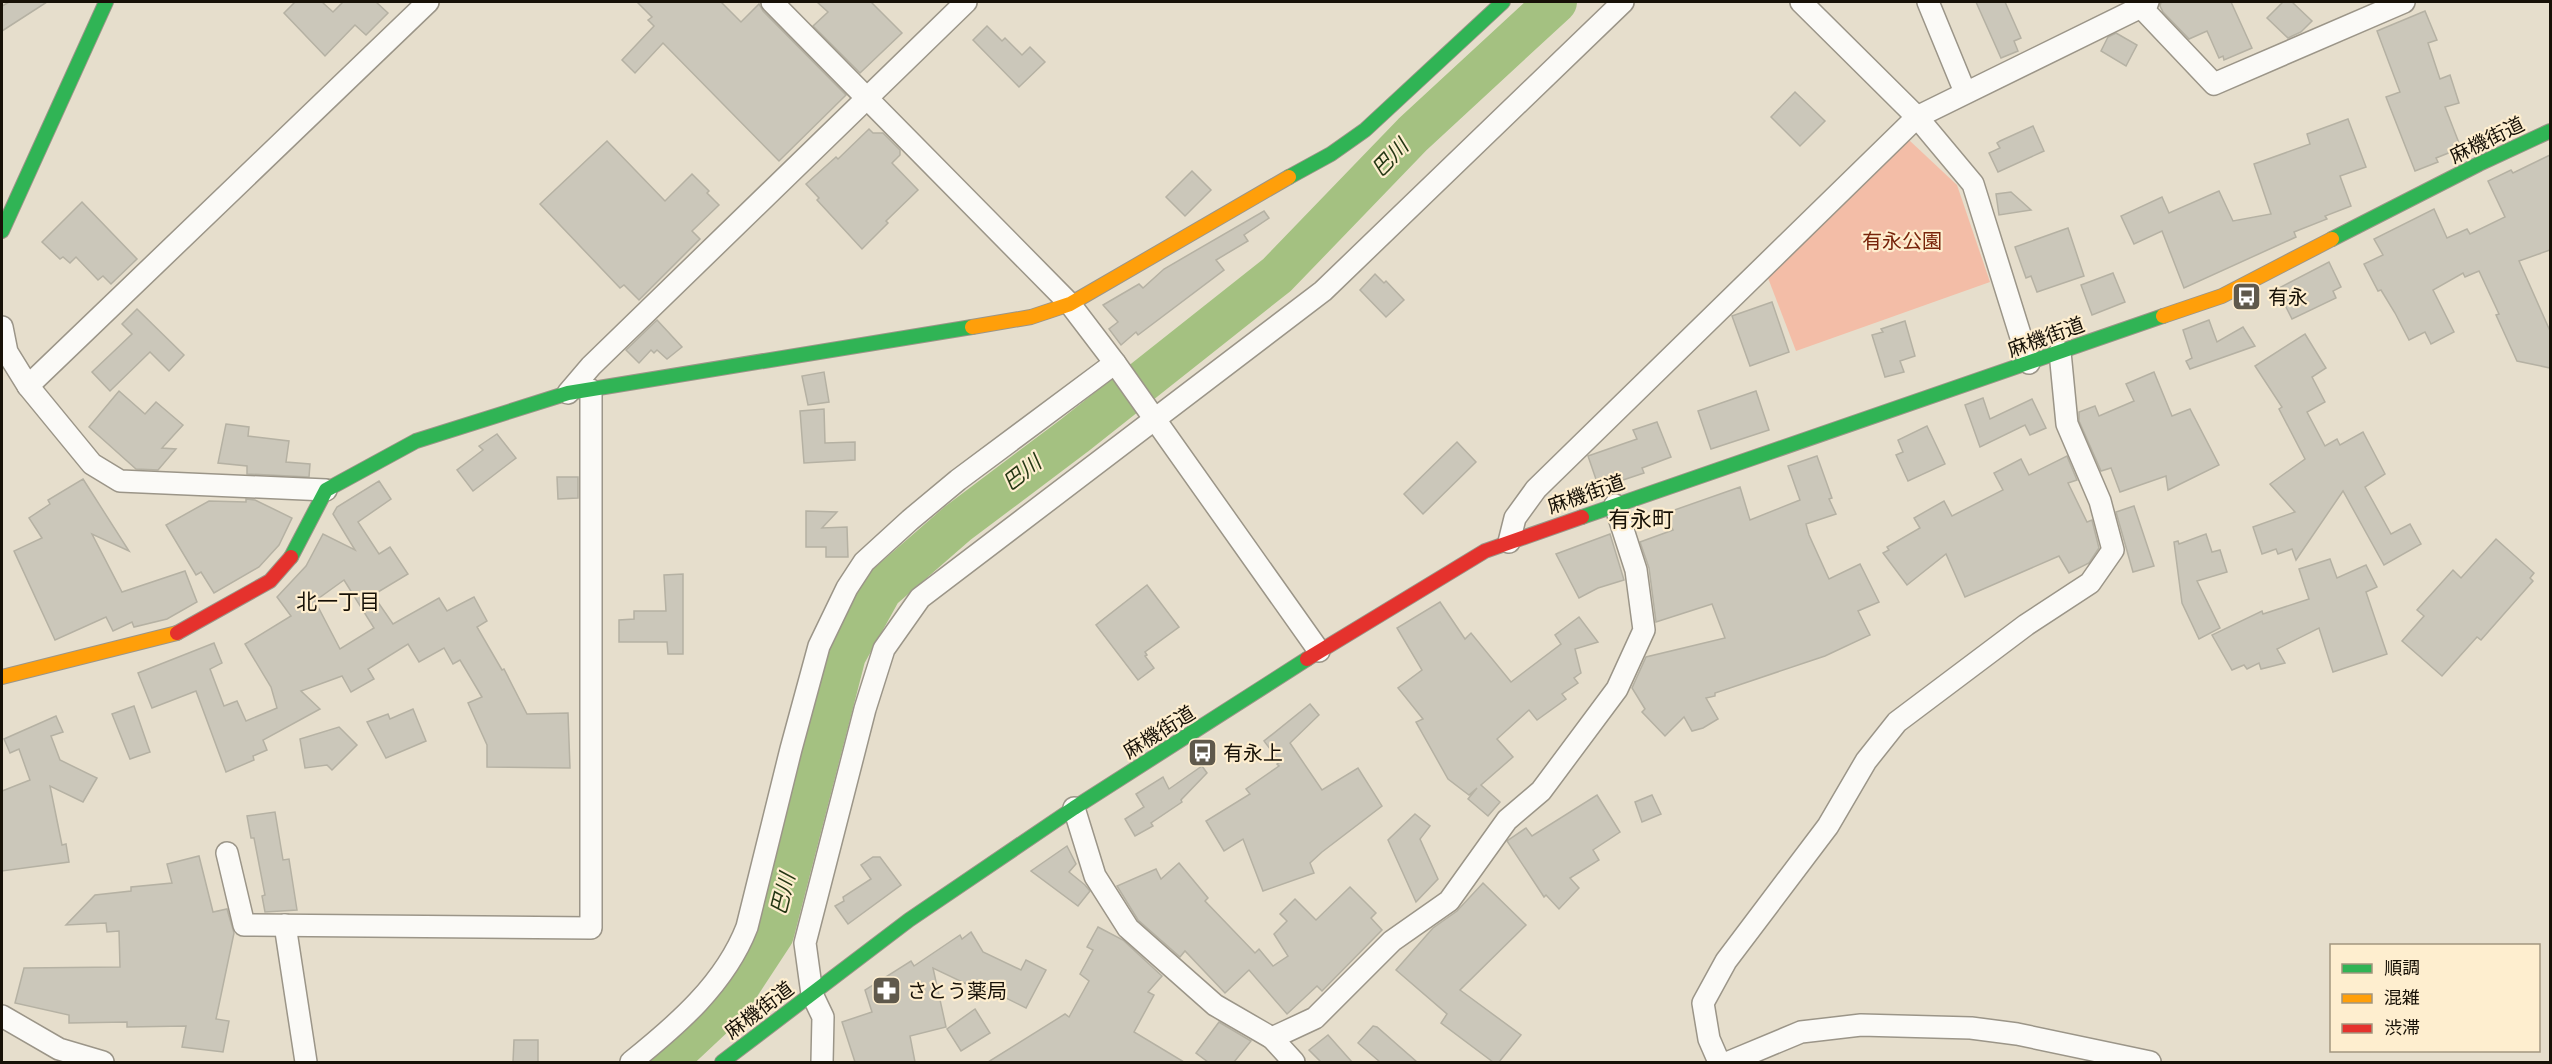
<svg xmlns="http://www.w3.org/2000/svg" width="2552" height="1064" font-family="Karla,'Noto Sans JP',sans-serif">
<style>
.green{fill:#f3bda7}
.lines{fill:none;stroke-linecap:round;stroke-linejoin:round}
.river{stroke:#a4c181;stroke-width:42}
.building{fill:#cbc7ba;stroke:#b5b1a3;stroke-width:1.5;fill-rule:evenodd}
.street-casing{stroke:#9b9588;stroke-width:24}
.fast-casing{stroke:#9b9588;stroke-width:16}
.slow-casing{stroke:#9b9588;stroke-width:16}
.jam-casing{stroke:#9b9588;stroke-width:16}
.street{stroke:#fbfaf7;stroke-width:21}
.fast{stroke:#30b455;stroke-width:14}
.slow{stroke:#ff9f0a;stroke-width:14}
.jam{stroke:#e5322d;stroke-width:14}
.labels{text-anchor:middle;stroke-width:4.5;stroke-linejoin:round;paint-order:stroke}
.street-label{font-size:20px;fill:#171107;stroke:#feeecf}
.park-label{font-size:20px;fill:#78240b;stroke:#feeecf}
.poi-label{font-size:20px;fill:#171107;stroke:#feeecf;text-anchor:start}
.water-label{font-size:21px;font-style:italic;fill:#253714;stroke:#feeecf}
.neighbourhood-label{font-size:21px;fill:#171107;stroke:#feeecf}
.quarter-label{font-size:22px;fill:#171107;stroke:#feeecf}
</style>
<rect width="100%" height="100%" fill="#e6decc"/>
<path class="green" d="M 1909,140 L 1957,185 L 1990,282 L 1796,351 L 1768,278 Z"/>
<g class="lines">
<path class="river" d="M 665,1062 L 727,1004 L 773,934 L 845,655 L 881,590 L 958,523 L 1075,435 L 1277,275 L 1413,134 L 1556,2"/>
</g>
<g class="building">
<path d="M 9,2 L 47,2 L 2,31 L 2,6 Z"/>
<path d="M 295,2 L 322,2 L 333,12 L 343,2 L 376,2 L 388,13 L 366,35 L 355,25 L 325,56 L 284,13 Z"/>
<path d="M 637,2 L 721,2 L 741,22 L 759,4 L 763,11 L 846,95 L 779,161 L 663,43 L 635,73 L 622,60 L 654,26 L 648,20 L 652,17 Z"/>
<path d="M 817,2 L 871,2 L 902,33 L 860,73 L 813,26 L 828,12 Z"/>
<path d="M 1976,2 L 2005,2 L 2021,38 L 2014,41 L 2018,51 L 2001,58 Z"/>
<path d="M 2161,2 L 2231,2 L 2252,48 L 2224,60 L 2223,56 L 2219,58 L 2207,31 L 2189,39 L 2163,12 L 2160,6 Z"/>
<path d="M 2283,2 L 2292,2 L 2312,21 L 2301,32 L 2288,38 L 2267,18 Z"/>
<path d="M 2425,11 L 2437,40 L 2428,43 L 2440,79 L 2450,75 L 2459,103 L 2445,107 L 2461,148 L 2436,158 L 2438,162 L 2415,171 L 2386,97 L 2400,92 L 2377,31 Z"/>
<path d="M 987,26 L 1002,41 L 1005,38 L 1022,55 L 1030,47 L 1045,62 L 1019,87 L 973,40 Z"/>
<path d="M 2116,33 L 2137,45 L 2126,66 L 2101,51 L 2108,37 Z"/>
<path d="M 1795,92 L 1825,121 L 1800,146 L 1771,117 Z"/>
<path d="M 2348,119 L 2366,167 L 2340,176 L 2351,206 L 2325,216 L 2327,219 L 2294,232 L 2296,237 L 2184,288 L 2162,231 L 2134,244 L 2121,216 L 2162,197 L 2169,213 L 2219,191 L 2233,221 L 2271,214 L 2254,164 L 2310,144 L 2307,134 Z"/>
<path d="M 2033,126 L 2044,151 L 1998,172 L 1989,153 L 2000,148 L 1997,143 L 2000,141 Z"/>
<path d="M 869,129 L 873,133 L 883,133 L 900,150 L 900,155 L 892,163 L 918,190 L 886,221 L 888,223 L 862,249 L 817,200 L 819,198 L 806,184 L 836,157 L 838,159 Z"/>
<path d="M 607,141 L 665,201 L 692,174 L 709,191 L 707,193 L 719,205 L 692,231 L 700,239 L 639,300 L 624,285 L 620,288 L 540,204 Z"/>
<path d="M 2550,155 L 2550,250 L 2519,261 L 2550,331 L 2550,368 L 2517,361 L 2496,315 L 2499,314 L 2479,271 L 2465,277 L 2463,273 L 2433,290 L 2454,332 L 2431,344 L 2425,332 L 2409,340 L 2395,313 L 2381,290 L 2378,291 L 2364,264 L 2383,255 L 2374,239 L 2434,209 L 2447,238 L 2467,229 L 2470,234 L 2505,217 L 2488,181 L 2511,170 L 2513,173 Z"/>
<path d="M 1192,171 L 1211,190 L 1185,216 L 1166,197 Z"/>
<path d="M 2011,192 L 2031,210 L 1999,215 L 1996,194 Z"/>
<path d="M 82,202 L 137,259 L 111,284 L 103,276 L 98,280 L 76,257 L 70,263 L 63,257 L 60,259 L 42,242 Z"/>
<path d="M 1264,211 L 1269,218 L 1244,235 L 1248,241 L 1216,260 L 1224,270 L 1138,335 L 1136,332 L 1121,345 L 1109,329 L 1118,322 L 1103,305 L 1139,284 L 1143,288 L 1164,269 Z"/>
<path d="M 2068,228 L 2084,276 L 2037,292 L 2031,276 L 2026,278 L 2015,247 Z"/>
<path d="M 2329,262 L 2341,287 L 2333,291 L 2336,298 L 2292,319 L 2277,289 Z"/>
<path d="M 2113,273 L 2125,302 L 2092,315 L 2081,285 Z"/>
<path d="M 1375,274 L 1384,283 L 1386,281 L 1404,300 L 1386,317 L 1360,290 Z"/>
<path d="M 1772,302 L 1789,352 L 1750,366 L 1732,316 Z"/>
<path d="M 137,309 L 184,355 L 169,371 L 150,352 L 110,391 L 92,372 L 132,334 L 122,324 Z"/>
<path d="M 657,320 L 682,347 L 667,359 L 657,350 L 654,353 L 651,350 L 639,363 L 626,350 Z"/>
<path d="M 2209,320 L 2217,342 L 2243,327 L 2255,346 L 2190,369 L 2186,361 L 2192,358 L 2183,330 Z"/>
<path d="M 1905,321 L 1915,356 L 1900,361 L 1904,372 L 1885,377 L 1872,335 L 1883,332 L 1881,329 Z"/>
<path d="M 2305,334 L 2326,368 L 2312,377 L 2325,402 L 2307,412 L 2325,446 L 2337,439 L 2340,445 L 2363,432 L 2385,474 L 2365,487 L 2391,534 L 2410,524 L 2421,544 L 2384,565 L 2343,491 L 2296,560 L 2292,549 L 2278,554 L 2276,549 L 2262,554 L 2253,527 L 2295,512 L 2270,484 L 2305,459 L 2279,409 L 2282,407 L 2255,366 Z"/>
<path d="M 824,372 L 829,402 L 808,405 L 802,376 Z"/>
<path d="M 2154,372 L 2172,416 L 2190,409 L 2219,465 L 2168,490 L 2166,476 L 2120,492 L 2111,468 L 2101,471 L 2079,421 L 2079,412 L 2095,406 L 2099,416 L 2134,401 L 2126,384 Z"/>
<path d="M 119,391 L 145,414 L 156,402 L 183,425 L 162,448 L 176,449 L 158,470 L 136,469 L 89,427 Z"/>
<path d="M 1756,391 L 1769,430 L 1711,449 L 1698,411 Z"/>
<path d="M 1983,398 L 1990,419 L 2032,399 L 2046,428 L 2030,435 L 2025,425 L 1980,447 L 1965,405 Z"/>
<path d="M 824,409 L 825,443 L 855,442 L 855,460 L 804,463 L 800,411 Z"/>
<path d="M 1657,422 L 1671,457 L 1642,468 L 1644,473 L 1599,488 L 1588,456 L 1637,439 L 1633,430 Z"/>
<path d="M 226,424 L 249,427 L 248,436 L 289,441 L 286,462 L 310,464 L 309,477 L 247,474 L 247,466 L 218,463 Z"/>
<path d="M 1927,426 L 1945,464 L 1908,481 L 1896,455 L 1903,452 L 1898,440 Z"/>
<path d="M 497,434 L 516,458 L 473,491 L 457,470 L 483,450 L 479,446 Z"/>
<path d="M 1457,442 L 1476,462 L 1423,514 L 1404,494 Z"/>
<path d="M 1817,456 L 1832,498 L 1829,499 L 1836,514 L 1806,524 L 1809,535 L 1829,579 L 1860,564 L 1879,602 L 1858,611 L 1870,635 L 1825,656 L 1715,693 L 1715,696 L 1706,698 L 1718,719 L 1703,728 L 1692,731 L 1684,717 L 1665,736 L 1642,712 L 1645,709 L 1632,688 L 1646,657 L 1725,638 L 1712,604 L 1656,622 L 1649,568 L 1640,542 L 1673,530 L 1666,513 L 1740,487 L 1750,520 L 1800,500 L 1788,466 Z"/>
<path d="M 2067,456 L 2077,480 L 2068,483 L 2087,522 L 2092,520 L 2099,548 L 2089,563 L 2069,573 L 2059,556 L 1965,597 L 1946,554 L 1907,585 L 1883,553 L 1889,550 L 1887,547 L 1920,528 L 1914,518 L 1944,501 L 1952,516 L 2003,490 L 1994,473 L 2021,459 L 2029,475 Z"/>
<path d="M 557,477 L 578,477 L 578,498 L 558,499 Z"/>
<path d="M 83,479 L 129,551 L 92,534 L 122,592 L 185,571 L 197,602 L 167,619 L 134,627 L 132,622 L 113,631 L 106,617 L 55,640 L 14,551 L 42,538 L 29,518 L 50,504 L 48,500 Z"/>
<path d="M 379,481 L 391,499 L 358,522 L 379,554 L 390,547 L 408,574 L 373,595 L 393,624 L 439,598 L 447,611 L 474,597 L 487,621 L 477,627 L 502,670 L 504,669 L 527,714 L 568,713 L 570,768 L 487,767 L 487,745 L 468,703 L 482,697 L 460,660 L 453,664 L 444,648 L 419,662 L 408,644 L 368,669 L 374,679 L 351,692 L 342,676 L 301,691 L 320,709 L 263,740 L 267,750 L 253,756 L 254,760 L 226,772 L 196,691 L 152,708 L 138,673 L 214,643 L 222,663 L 210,669 L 224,706 L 237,701 L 246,721 L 277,708 L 271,687 L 245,644 L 291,616 L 277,597 L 306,566 L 323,534 L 355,550 L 333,514 L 337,507 ZM 344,580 L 374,628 L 340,649 L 315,601 Z"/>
<path d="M 246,499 L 255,500 L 292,518 L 279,545 L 259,567 L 214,593 L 201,572 L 196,575 L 166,525 L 209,501 L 246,502 Z"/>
<path d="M 2134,506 L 2154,566 L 2133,572 L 2116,512 Z"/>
<path d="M 806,511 L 837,512 L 822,528 L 847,527 L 848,557 L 826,557 L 826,547 L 806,547 Z"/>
<path d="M 1610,534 L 1624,580 L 1598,588 L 1579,598 L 1556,554 Z"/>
<path d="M 2206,534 L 2212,552 L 2220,550 L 2227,572 L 2197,581 L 2220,628 L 2199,639 L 2182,603 L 2174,542 L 2178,541 L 2179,544 Z"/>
<path d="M 2496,539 L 2534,573 L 2530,578 L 2533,581 L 2481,640 L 2477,637 L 2442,676 L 2402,641 L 2424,616 L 2417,610 L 2453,570 L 2461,578 Z"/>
<path d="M 2330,559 L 2337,578 L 2366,565 L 2377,587 L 2366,592 L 2387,654 L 2333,672 L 2319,628 L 2277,649 L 2285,663 L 2261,669 L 2259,663 L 2247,669 L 2244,665 L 2232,670 L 2212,635 L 2262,611 L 2263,614 L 2309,599 L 2299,569 Z"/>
<path d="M 683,574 L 683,654 L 668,654 L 667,642 L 619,642 L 619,620 L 634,619 L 634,611 L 666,611 L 664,575 Z"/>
<path d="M 1147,585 L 1179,627 L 1145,652 L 1147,655 L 1145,656 L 1154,668 L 1138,680 L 1096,625 Z"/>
<path d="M 1440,602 L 1465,639 L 1471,633 L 1511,682 L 1561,644 L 1555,635 L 1579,617 L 1598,642 L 1575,649 L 1581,673 L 1574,678 L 1578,683 L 1562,694 L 1566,699 L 1537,720 L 1529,710 L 1497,739 L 1513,757 L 1481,785 L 1500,802 L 1488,816 L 1468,799 L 1477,788 L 1469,795 L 1448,779 L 1416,722 L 1423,719 L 1398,688 L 1422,670 L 1397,628 Z"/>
<path d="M 1310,704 L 1319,715 L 1290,743 L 1322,790 L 1358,768 L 1382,806 L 1322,852 L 1310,863 L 1314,873 L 1263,891 L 1243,839 L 1224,851 L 1206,821 L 1250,794 L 1246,789 L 1279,766 L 1277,764 L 1280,762 L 1264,741 Z"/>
<path d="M 134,706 L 150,752 L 130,759 L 112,714 Z"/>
<path d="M 413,709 L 426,741 L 386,758 L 367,722 L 388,714 L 390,719 Z"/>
<path d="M 56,716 L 63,732 L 51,736 L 60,760 L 97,778 L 83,802 L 50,786 L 62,845 L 66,844 L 69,862 L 2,871 L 2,791 L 30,780 L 19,749 L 10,753 L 4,739 Z"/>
<path d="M 339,727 L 357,745 L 332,770 L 327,765 L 305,768 L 300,739 Z"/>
<path d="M 1202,766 L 1207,773 L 1181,800 L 1182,802 L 1151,823 L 1153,826 L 1135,836 L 1125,819 L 1144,807 L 1136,794 L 1163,777 L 1169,789 Z"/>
<path d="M 1597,795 L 1620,832 L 1593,850 L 1599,860 L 1570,878 L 1579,888 L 1559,909 L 1546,895 L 1544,897 L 1507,841 L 1526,828 L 1532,836 Z"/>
<path d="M 1652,795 L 1661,814 L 1642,822 L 1635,802 Z"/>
<path d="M 275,812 L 283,860 L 289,859 L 297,910 L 265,912 L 262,896 L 265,895 L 254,838 L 251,838 L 247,816 Z"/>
<path d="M 1415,814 L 1430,826 L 1420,839 L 1438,879 L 1416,902 L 1388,840 Z"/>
<path d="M 1067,846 L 1076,864 L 1069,872 L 1085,885 L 1090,891 L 1078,906 L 1031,871 Z"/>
<path d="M 199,856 L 213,912 L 227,909 L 234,933 L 216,1019 L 229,1021 L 223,1052 L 182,1047 L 186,1026 L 127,1027 L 127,1022 L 69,1023 L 69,1015 L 15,1003 L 24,968 L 120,967 L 119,931 L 107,932 L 106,923 L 66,925 L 95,895 L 131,891 L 131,887 L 172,883 L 167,864 Z"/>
<path d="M 873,857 L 880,857 L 901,885 L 848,924 L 835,906 L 844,901 L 843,897 L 871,879 L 861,865 Z"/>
<path d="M 1179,863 L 1208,898 L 1205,901 L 1255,953 L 1259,949 L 1273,966 L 1288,956 L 1274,934 L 1287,921 L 1280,914 L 1295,899 L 1316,920 L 1350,887 L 1376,913 L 1371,918 L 1382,930 L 1322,991 L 1317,986 L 1287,1014 L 1249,970 L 1225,993 L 1185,951 L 1180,957 L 1138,920 L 1117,886 L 1156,869 L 1161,879 Z"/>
<path d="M 1483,883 L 1526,925 L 1460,990 L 1521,1035 L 1499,1062 L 1493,1062 L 1441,1023 L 1447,1014 L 1396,970 L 1433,928 L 1457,911 Z"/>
<path d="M 1098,927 L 1123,940 L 1162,976 L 1148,992 L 1154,995 L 1134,1032 L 1184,1062 L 988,1062 L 1065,1014 L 1069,1017 L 1089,981 L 1080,974 L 1093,950 L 1087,947 Z"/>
<path d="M 971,932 L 983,952 L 1021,970 L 1026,960 L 1046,970 L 1026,1008 L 1000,995 L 998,999 L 933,968 L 946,1027 L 910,1036 L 915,1062 L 855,1062 L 842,1022 L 872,1012 L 865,990 L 911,961 L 914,966 L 960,935 L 962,939 Z"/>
<path d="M 975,1009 L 990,1033 L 961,1051 L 947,1029 Z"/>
<path d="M 1219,1022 L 1251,1041 L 1234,1062 L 1208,1062 L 1196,1053 Z"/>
<path d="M 1373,1026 L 1377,1027 L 1417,1062 L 1380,1062 L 1358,1043 Z"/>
<path d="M 1328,1035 L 1352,1062 L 1321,1062 L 1309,1050 Z"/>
<path d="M 514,1040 L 538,1040 L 538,1062 L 513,1062 Z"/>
</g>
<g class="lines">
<defs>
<g id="street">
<path d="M 772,2 L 1070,304 L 1115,363 L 1319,651"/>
<path d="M 1801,2 L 1917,117 L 1973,184 L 2029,363"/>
<path d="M 1928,2 L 1965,92"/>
<path d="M 2141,7 L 2214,84 L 2404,2"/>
<path d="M 2,327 L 7,352 L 28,386 L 92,464 L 120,481 L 326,490"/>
<path d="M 28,386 L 428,2"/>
<path d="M 568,393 L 591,366 L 966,2"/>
<path d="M 1509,542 L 1515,518 L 1536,489 L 1917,117 L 2141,7 L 2148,2"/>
<path d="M 1074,808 L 1095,876 L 1128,928 L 1215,1005 L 1272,1038 L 1294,1062"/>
<path d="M 227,853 L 244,925 L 591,928 L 591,390"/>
<path d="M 285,925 L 306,1062"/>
<path d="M 2,1016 L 59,1049 L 103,1062"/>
<path d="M 1272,1038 L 1315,1018 L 1392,941 L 1449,901 L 1507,820 L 1541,791 L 1617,689 L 1644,630 L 1636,570 L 1615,505"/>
<path d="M 631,1062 C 677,1025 725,984 747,927 L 791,749 L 819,646 L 847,588 L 864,562 L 910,520 L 958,480 L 1115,363"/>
<path d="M 822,1062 L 823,1017 L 812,994 L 805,943 L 865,709 L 884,649 L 920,598 L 1323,291 L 1623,2"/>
<path d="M 1719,1062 L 1709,1039 L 1703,1003 L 1726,961 L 1828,826 L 1866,761 L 1897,722 L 2026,625 L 2090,583 L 2113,550 L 2100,501 L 2067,424 L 2060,352"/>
<path d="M 1729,1062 L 1801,1032 L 1861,1025 L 1971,1028 L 2017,1034 L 2150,1062"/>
</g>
<g id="fast">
<path d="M 1289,177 L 1331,154 L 1365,130 L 1503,2"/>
<path d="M 2,231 L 106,2"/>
<path d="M 2332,239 L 2479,164 L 2550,131"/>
<path d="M 1582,517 L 2163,316"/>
<path d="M 291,557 L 326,490 L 416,441 L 568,393 L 972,327"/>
<path d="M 722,1062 L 909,920 L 1074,808 L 1307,659"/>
</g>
<g id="slow">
<path d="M 2163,316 L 2222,296 L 2332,239"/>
<path d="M 972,327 L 1031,317 L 1070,304 L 1289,177"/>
<path d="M 2,677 L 177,633"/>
</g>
<g id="jam">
<path d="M 177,633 L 270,581 L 291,557"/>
<path d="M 1307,659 L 1485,551 L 1582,517"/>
</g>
</defs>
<use href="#street" class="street-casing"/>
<use href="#fast" class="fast-casing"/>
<use href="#slow" class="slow-casing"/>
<use href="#jam" class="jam-casing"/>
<use href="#street" class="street"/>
<use href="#fast" class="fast"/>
<use href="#slow" class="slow"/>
<use href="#jam" class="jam"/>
</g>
<defs>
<symbol id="bus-square" viewBox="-11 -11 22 22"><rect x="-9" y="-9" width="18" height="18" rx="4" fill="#5f594c" stroke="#feeecf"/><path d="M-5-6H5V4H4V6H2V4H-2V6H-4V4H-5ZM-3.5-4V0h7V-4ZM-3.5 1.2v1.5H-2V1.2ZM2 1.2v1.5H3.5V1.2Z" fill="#fff"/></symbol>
<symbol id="pharmacy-square" viewBox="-11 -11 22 22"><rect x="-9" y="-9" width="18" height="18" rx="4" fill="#5f594c" stroke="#feeecf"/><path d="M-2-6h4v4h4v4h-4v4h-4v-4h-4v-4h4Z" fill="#fff"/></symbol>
</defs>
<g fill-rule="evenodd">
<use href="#bus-square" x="2230" y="280" width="33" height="33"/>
<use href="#bus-square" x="1186" y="736" width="33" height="33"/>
<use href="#pharmacy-square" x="870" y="974" width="33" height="33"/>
</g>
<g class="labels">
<g class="street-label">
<text transform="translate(2487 140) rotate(-26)" y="7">麻機街道</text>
<text transform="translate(2046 337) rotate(-20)" y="7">麻機街道</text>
<text transform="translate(1586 494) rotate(-19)" y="7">麻機街道</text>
<text transform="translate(1159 732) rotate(-32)" y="7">麻機街道</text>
<text transform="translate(759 1010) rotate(-37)" y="7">麻機街道</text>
</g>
<g class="park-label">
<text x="1902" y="248">有永公園</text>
</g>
<g class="poi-label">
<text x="2268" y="304">有永</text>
<text x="1223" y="760">有永上</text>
<text x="907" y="998">さとう薬局</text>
</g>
<g class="water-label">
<text transform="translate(1390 158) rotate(-46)" y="7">巴川</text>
<text transform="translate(1022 473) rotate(-38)" y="7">巴川</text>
<text transform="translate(783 894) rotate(-76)" y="7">巴川</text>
</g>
<g class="neighbourhood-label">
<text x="338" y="609">北一丁目</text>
</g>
<g class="quarter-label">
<text x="1641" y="527">有永町</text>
</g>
</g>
<rect width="2552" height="1064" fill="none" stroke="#171107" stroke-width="6"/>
<rect x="2330" y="944" width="210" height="108" fill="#feeecf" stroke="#a2967f" stroke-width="1.5"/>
<rect x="2342" y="964" width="30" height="9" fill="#30b455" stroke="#a2967f" stroke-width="1.5"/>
<text x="2384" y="974" font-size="18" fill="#171107">順調</text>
<rect x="2342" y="994" width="30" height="9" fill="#ff9f0a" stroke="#a2967f" stroke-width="1.5"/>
<text x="2384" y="1004" font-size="18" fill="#171107">混雑</text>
<rect x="2342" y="1024" width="30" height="9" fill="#e5322d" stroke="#a2967f" stroke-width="1.5"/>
<text x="2384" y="1034" font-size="18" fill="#171107">渋滞</text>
</svg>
